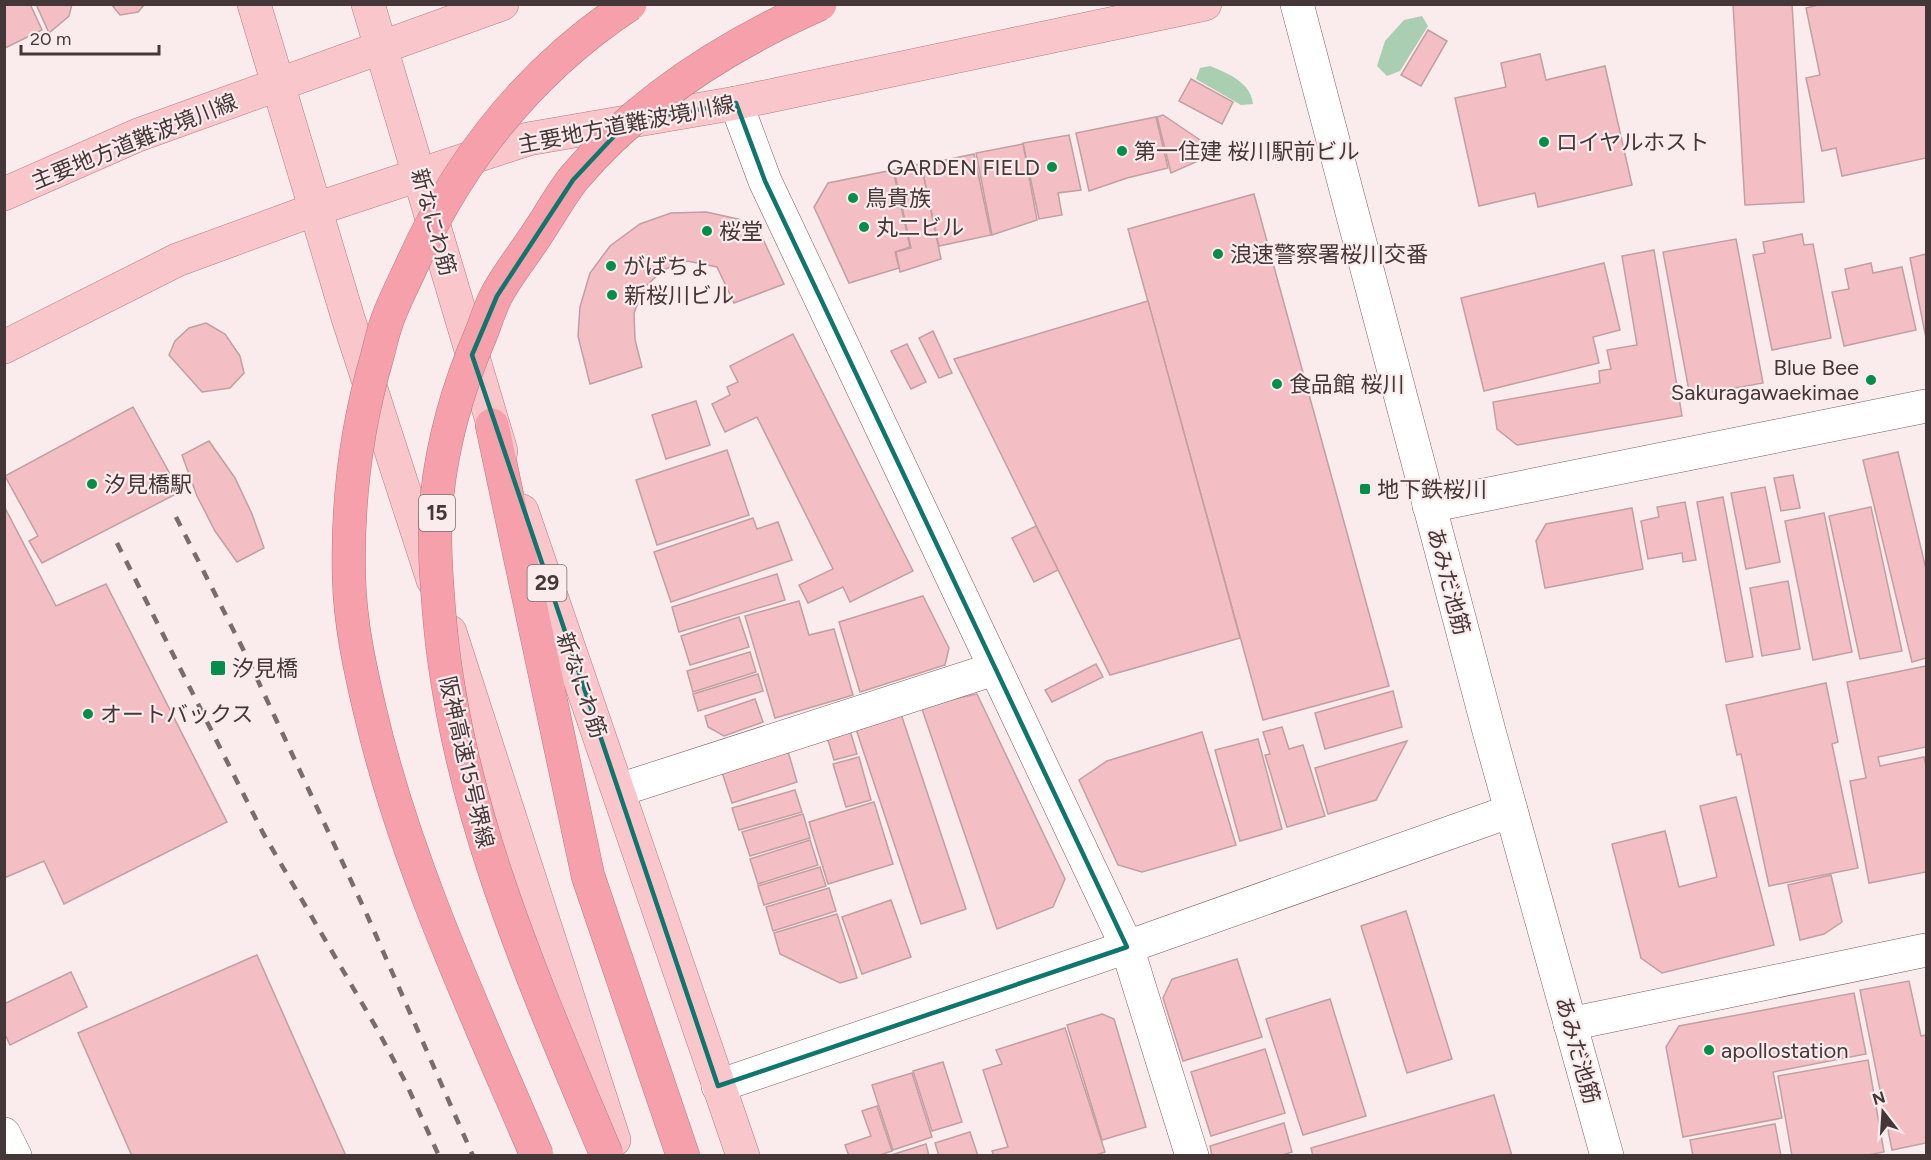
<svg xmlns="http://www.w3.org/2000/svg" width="1931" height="1160" font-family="Figtree,'Noto Sans JP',sans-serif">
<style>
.green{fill:#a9ceb2}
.building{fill:#f4bfc4;stroke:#c29fa2;stroke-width:1.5}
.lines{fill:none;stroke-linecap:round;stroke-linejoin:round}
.street-casing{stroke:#7c5d60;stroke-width:34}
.secondary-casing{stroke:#7c5d60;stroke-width:34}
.primary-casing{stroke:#b77b82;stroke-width:34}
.highway-casing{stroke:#b77b82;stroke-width:34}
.street{stroke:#fff;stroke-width:33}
.secondary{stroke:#fff;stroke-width:33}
.primary{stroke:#f9c6cc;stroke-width:33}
.highway{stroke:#f5a0aa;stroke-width:33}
.rail{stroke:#7a6c6d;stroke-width:4.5;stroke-dasharray:10 10;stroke-linecap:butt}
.highway-bridge-casing{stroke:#b77b82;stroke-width:34;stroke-linecap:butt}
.highway-bridge{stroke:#f5a0aa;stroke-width:33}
.marked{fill:none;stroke:#0f766e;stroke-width:4.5;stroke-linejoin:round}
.poi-dot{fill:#058d4b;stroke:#faebec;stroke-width:2}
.labels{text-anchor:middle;stroke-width:4.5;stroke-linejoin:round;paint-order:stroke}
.shield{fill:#faebec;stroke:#7b6d6e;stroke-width:1.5}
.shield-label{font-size:21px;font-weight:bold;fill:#453738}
.street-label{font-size:22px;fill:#453738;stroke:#faebec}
.poi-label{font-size:22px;fill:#453738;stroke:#faebec;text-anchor:start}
</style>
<rect width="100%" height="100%" fill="#faebec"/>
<g class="green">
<path d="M 1422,16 L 1428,26 L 1400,71 L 1387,76 L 1377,66 L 1385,41 L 1404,20 Z"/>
<path d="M 1210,66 C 1227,73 1251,82 1253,104 L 1241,105 L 1196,79 L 1200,68 Z"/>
</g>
<g class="building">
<path d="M 4,4 L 30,4 L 42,30 L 5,48 Z"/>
<path d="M 36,4 L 72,4 L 69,16 L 49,33 Z"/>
<path d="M 111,4 L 145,4 L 138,12 L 120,15 Z"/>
<path d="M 1733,4 L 1792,4 L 1804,202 L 1745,205 Z"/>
<path d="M 1822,4 L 1926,4 L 1926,158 L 1842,176 L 1836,148 L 1822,151 L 1806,78 L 1820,75 L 1806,8 Z"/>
<path d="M 1428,30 L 1447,41 L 1421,86 L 1401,75 Z"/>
<path d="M 1540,54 L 1546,80 L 1605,66 L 1632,185 L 1538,207 L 1535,193 L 1479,206 L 1455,98 L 1506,87 L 1501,63 Z"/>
<path d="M 1191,79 L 1233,102 L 1222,124 L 1179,101 Z"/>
<path d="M 1163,115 L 1218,152 L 1171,173 L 1157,117 Z"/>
<path d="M 1156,117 L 1168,168 L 1127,178 L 1089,191 L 1076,133 Z"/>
<path d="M 1069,135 L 1081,190 L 1058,193 L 1062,215 L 1039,219 L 1023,143 Z"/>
<path d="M 1023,144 L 1037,220 L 992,235 L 976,153 Z"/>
<path d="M 974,154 L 991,235 L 939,246 L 921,165 Z"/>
<path d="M 921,164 L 941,259 L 900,272 L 896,252 L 911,248 L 894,170 Z"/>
<path d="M 893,170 L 910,247 L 895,252 L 899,268 L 849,283 L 814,207 L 828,183 Z"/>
<path d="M 1254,194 L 1389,686 L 1263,720 L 1128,229 Z"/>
<path d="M 706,212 L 738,219 L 759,231 L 784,284 L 734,303 L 717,267 L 687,261 L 663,270 L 644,288 L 634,313 L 635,340 L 642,367 L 590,384 L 578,336 L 580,307 L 590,273 L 610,246 L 640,224 L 671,213 Z"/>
<path d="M 1802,234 L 1804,245 L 1813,244 L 1831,338 L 1772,350 L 1753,255 L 1765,253 L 1763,242 Z"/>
<path d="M 1736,239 L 1763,383 L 1690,396 L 1663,252 Z"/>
<path d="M 1654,250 L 1682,416 L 1517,445 L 1497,429 L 1493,402 L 1600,383 L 1599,371 L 1611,369 L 1607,350 L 1637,345 L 1622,256 Z"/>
<path d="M 1926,254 L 1926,338 L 1910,258 Z"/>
<path d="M 1604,263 L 1620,330 L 1593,337 L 1599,363 L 1484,391 L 1461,298 Z"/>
<path d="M 1871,263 L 1873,273 L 1902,267 L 1916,330 L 1844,346 L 1832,292 L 1849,289 L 1845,269 Z"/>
<path d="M 1148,301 L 1240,638 L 1110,675 L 954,359 Z"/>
<path d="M 206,323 L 225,334 L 240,356 L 244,373 L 230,388 L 202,392 L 169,355 L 175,341 L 189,328 Z"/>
<path d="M 933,331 L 952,373 L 939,378 L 919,338 Z"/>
<path d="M 793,334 L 913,571 L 850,602 L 843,587 L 808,603 L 799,585 L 833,569 L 757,417 L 725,432 L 712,404 L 730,395 L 727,387 L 738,382 L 730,366 Z"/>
<path d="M 907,344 L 926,382 L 911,389 L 891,351 Z"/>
<path d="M 696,401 L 710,445 L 666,459 L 652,415 Z"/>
<path d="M 133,407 L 180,492 L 42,563 L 29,541 L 38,536 L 5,476 Z"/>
<path d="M 209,441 L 235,478 L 252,514 L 264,548 L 237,562 L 215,531 L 197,496 L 182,455 Z"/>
<path d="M 727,450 L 749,515 L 657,545 L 636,480 Z"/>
<path d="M 1898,452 L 1926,569 L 1926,658 L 1912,662 L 1863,460 Z"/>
<path d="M 1793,475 L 1800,508 L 1781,511 L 1774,478 Z"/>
<path d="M 1765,487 L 1780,562 L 1746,569 L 1731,493 Z"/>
<path d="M 1723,497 L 1753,657 L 1726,662 L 1697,502 Z"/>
<path d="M 1685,502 L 1696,560 L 1683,562 L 1682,553 L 1648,559 L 1641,521 L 1659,517 L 1657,507 Z"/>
<path d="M 4,506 L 56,606 L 106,584 L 227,822 L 64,904 L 44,861 L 4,878 Z"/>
<path d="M 1871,507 L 1902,651 L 1860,659 L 1829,516 Z"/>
<path d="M 1632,508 L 1643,569 L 1545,588 L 1536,541 L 1546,524 Z"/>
<path d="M 1824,513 L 1852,652 L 1813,660 L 1785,521 Z"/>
<path d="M 753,518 L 757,529 L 778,522 L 792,560 L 671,602 L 654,552 Z"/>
<path d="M 1036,526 L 1058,570 L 1034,582 L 1012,538 Z"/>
<path d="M 777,574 L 785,600 L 679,632 L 672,607 Z"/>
<path d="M 1788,581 L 1800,649 L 1762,656 L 1750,588 Z"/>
<path d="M 923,596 L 949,648 L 945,665 L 860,692 L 839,622 Z"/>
<path d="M 799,601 L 809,635 L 834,629 L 853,695 L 775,718 L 745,616 Z"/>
<path d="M 739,617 L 749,647 L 690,665 L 681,636 Z"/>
<path d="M 750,652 L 756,672 L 693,692 L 687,671 Z"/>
<path d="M 1096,664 L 1103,677 L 1052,702 L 1045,690 Z"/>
<path d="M 1926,666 L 1926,747 L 1878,757 L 1880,766 L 1924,757 L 1926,767 L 1926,872 L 1869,883 L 1850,781 L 1866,778 L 1847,682 Z"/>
<path d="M 758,674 L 763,691 L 698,711 L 693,694 Z"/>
<path d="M 1826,683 L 1838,742 L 1832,744 L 1858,868 L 1769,886 L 1741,754 L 1737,755 L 1726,705 Z"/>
<path d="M 1393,691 L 1402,727 L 1325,749 L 1315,713 Z"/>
<path d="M 977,694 L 1065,879 L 1053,907 L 997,929 L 921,706 Z"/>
<path d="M 755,699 L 763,722 L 724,736 L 708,727 L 705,716 Z"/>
<path d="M 901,714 L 966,909 L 921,924 L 856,729 Z"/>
<path d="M 849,727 L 857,754 L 834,760 L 826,733 Z"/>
<path d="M 1282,727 L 1289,749 L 1303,745 L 1325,816 L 1287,827 L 1265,755 L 1270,754 L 1263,732 Z"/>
<path d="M 1202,732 L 1236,845 L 1142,872 L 1118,865 L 1079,780 L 1107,761 Z"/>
<path d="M 1258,739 L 1282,829 L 1240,841 L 1215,750 Z"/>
<path d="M 1407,741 L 1376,800 L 1328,814 L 1315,768 Z"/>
<path d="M 787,748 L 797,782 L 732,803 L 721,769 Z"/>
<path d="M 859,757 L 871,800 L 846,807 L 833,764 Z"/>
<path d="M 795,790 L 802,812 L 739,830 L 732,808 Z"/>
<path d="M 1736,797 L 1774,945 L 1662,973 L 1641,958 L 1612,844 L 1665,831 L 1679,887 L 1717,877 L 1700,806 Z"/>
<path d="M 874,802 L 893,864 L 828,884 L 809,822 Z"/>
<path d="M 803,814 L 810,838 L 750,856 L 742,832 Z"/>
<path d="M 810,840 L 818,865 L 758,884 L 750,859 Z"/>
<path d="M 820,867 L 826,886 L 764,905 L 758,886 Z"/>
<path d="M 1831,875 L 1842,922 L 1824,934 L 1800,940 L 1788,885 Z"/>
<path d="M 829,888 L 836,911 L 773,931 L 766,907 Z"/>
<path d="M 891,900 L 911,957 L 862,974 L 842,917 Z"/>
<path d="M 1406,911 L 1452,1059 L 1407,1073 L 1361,926 Z"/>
<path d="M 837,914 L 857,978 L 840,983 L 780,954 L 774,933 Z"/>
<path d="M 257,955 L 346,1156 L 132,1156 L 78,1033 Z"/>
<path d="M 1237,959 L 1262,1037 L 1183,1061 L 1163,998 L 1172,979 Z"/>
<path d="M 71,972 L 87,1007 L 10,1045 L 4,1032 L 4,1004 Z"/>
<path d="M 1909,981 L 1921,1036 L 1926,1035 L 1926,1143 L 1892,1150 L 1860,990 Z"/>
<path d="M 1854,993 L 1866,1054 L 1773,1072 L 1782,1118 L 1683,1137 L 1666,1047 L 1679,1026 Z"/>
<path d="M 1330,999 L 1366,1116 L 1303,1135 L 1266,1019 Z"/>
<path d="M 1102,1014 L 1114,1019 L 1146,1127 L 1102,1140 L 1067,1025 Z"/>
<path d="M 1065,1028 L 1105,1152 L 1093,1156 L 994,1156 L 992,1151 L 1008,1147 L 983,1070 L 1002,1064 L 996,1050 Z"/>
<path d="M 1265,1049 L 1285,1113 L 1211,1136 L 1191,1072 Z"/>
<path d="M 1868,1060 L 1884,1152 L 1863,1156 L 1792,1156 L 1778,1076 Z"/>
<path d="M 943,1062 L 962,1122 L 932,1131 L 913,1071 Z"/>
<path d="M 912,1073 L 932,1137 L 893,1150 L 872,1085 Z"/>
<path d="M 1494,1095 L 1512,1156 L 1313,1156 L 1311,1148 Z"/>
<path d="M 877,1106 L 892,1151 L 877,1156 L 849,1156 L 845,1145 L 871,1136 L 862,1111 Z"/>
<path d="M 1284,1123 L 1292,1152 L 1279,1156 L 1212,1156 L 1210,1146 Z"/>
<path d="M 1775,1124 L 1781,1156 L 1693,1156 L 1690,1140 Z"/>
<path d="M 970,1132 L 978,1156 L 939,1156 L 935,1143 Z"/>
<path d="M 926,1144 L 929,1156 L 888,1156 Z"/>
</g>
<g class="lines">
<defs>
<g id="street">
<path d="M 736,103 L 765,181 L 1127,947 L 1192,1156"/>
<path d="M 619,790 L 994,669"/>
<path d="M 1570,1024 L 1926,950"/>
<path d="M 718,1086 L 1127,947 L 1511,811"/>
</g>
<g id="secondary">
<path d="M 1297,4 L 1489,731 L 1607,1156"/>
<path d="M 1429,506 L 1926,406"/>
<path d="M 4,1134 L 15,1156"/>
</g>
<g id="primary">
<path d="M 254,4 L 348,318 L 433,580"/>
<path d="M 368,4 L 501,451"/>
<path d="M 4,194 L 138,135 L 502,4"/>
<path d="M 4,347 L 177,260 L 316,209 L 528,139 L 736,103 L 1205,4"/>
<path d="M 522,511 L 743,1156"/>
<path d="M 450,632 L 614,1140"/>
</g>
<path id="highway" d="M 492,425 L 588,876 L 683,1156"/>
</defs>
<use href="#street" class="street-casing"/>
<use href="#secondary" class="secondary-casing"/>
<use href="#primary" class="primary-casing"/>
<use href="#highway" class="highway-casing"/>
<use href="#street" class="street"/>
<use href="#secondary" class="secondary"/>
<use href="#primary" class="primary"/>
<use href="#highway" class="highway"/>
<g class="rail">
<path d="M 176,517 L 246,655 L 367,915 L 473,1156"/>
<path d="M 117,543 L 263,833 L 377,1029 L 406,1083 L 439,1156"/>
</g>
<defs>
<g id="highway-bridge">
<path d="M 537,1156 C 475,1011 406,865 370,711 C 360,668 350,623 349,578 C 347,503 356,429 377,357 C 381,342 384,327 390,313 C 396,298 404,282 411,267 C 459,159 530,70 630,4"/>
<path d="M 607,1156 C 533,980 454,803 439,611 C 436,573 433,534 437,496 C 443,440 459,385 481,334 C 486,321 490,308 496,296 C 506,277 521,258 533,240 C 547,220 559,197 574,178 C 640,100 727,45 820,4"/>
</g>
</defs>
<use href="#highway-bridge" class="highway-bridge-casing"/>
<use href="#highway-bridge" class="highway-bridge"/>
</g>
<path class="marked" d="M 736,103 L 765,181 L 1127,947 L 718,1086 L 472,355 L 497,296 L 573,180 L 616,134 L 631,121 Z"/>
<g class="poi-dot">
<circle cx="1544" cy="142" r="6"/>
<circle cx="1122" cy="151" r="6"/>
<circle cx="1052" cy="167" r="6"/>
<circle cx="853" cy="198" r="6"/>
<circle cx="864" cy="227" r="6"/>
<circle cx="707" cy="231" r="6"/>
<circle cx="1218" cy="254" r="6"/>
<circle cx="611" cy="266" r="6"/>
<circle cx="612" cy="295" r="6"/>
<circle cx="1871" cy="380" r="6"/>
<circle cx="1277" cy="384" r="6"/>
<circle cx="92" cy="484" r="6"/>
<rect x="1359" y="483" width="12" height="12" rx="3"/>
<rect x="210" y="660" width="16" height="16" rx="3"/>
<circle cx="88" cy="714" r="6"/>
<circle cx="1709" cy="1050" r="6"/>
</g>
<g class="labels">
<g class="shield">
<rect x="419" y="495" width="36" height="36" rx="4.5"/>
<rect x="527.5" y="565" width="39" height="36" rx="4.5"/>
</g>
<g class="shield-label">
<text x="437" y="520">15</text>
<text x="547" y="590">29</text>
</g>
<g class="street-label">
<text transform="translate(626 124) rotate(-11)" y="8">主要地方道難波境川線</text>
<text transform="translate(134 141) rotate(-22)" y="8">主要地方道難波境川線</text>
<text transform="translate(434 222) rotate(74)" y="8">新なにわ筋</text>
<text transform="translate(1449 581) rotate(75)" y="8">あみだ池筋</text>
<text transform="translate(582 685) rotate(71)" y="8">新なにわ筋</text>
<text transform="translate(467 762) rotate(77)" y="8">阪神高速15号堺線</text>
<text transform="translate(1578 1050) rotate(74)" y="8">あみだ池筋</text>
</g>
<g class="poi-label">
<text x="1556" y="150">ロイヤルホスト</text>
<text x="1134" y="159">第一住建 桜川駅前ビル</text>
<text x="1040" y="175" text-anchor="end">GARDEN FIELD</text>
<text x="865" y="206">鳥貴族</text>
<text x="876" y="235">丸二ビル</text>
<text x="719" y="239">桜堂</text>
<text x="1230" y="262">浪速警察署桜川交番</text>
<text x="623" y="274">がばちょ</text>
<text x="624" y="303">新桜川ビル</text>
<text x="1859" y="375" text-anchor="end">Blue Bee<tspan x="1859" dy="25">Sakuragawaekimae</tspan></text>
<text x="1289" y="392">食品館 桜川</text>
<text x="104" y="492">汐見橋駅</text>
<text x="1377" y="497">地下鉄桜川</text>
<text x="232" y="676">汐見橋</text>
<text x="100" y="722">オートバックス</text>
<text x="1721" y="1058">apollostation</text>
</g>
</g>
<rect width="1931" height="1160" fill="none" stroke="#453738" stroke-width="12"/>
<g transform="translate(1883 1112) rotate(343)" stroke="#faebec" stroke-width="4.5" paint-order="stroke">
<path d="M0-4.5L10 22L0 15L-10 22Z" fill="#453738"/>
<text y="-9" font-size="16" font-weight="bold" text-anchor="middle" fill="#453738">N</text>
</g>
<path d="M21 45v9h138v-9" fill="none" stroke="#453738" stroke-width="3"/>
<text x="30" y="45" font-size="18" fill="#453738" stroke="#faebec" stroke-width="4.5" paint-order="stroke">20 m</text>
</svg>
